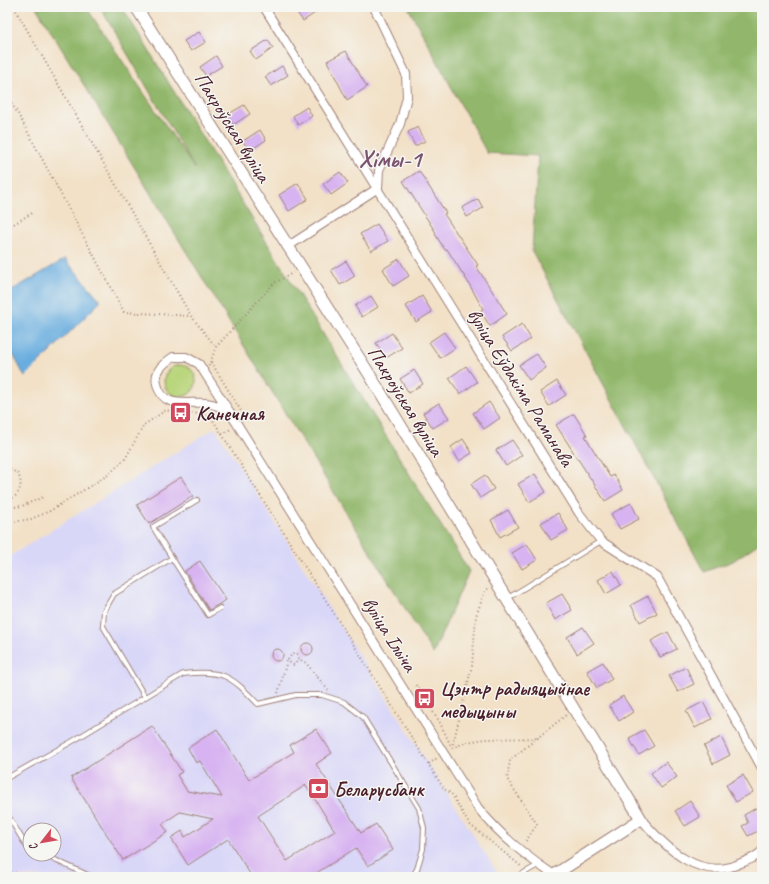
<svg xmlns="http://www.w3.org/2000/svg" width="769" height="884" font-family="Caveat,sans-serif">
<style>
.built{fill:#d9d7f8;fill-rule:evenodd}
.green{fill:#b9d67d;stroke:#827a54}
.forest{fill:#92b76c;stroke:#6e6b4c}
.water{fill:#69addf;stroke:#5a6685}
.building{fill:#d7b3f1;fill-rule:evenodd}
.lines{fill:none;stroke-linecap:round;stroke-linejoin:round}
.service-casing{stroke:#9e8079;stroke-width:6}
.minor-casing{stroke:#9e8079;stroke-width:10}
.tertiary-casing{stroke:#9e8079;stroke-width:13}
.path{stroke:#9e8079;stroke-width:2;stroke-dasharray:1 3;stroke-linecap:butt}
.service{stroke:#fff;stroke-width:4}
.minor{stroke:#fff;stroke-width:8}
.tertiary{stroke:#fff;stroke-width:11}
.labels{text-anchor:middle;stroke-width:3;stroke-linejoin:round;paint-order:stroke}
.street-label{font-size:20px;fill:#4a1f2b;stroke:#f6f6f2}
.poi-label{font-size:20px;font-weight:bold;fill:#4a1f2b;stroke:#f6f6f2;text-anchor:start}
.district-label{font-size:24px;font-weight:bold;fill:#7b5370;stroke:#f6f6f2}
</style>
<rect width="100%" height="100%" fill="#f6f6f2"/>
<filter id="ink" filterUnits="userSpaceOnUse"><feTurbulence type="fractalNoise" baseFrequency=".025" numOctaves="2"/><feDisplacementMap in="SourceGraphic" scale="8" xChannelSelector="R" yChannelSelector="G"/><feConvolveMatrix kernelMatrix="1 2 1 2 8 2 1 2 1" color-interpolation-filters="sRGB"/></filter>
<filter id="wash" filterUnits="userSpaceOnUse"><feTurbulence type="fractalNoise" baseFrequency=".012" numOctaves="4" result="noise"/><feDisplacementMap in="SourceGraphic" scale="16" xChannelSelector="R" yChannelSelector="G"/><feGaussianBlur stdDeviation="0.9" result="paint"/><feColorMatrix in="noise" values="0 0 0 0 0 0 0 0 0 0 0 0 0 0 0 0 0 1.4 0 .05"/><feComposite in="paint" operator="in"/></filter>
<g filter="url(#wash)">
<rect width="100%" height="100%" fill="#f2e1c7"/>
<path class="built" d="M 215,428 L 500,877 L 7,877 L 7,558 ZM 30,830 L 54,830 L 54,854 L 30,854 Z"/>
<circle class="green" cx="180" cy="381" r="16"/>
<g class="forest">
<path d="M 36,7 L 86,7 L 195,169 L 100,7 L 122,7 L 469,571 L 433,654 Z"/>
<path d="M 408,7 L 762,7 L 762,541 L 733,561 L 704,572 L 532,251 L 538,156 L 487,153 Z"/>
</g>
<path class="water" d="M 65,259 L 101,301 L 25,377 L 7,343 L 7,297 L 9,292 Z"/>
<g id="blocks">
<g class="building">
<path d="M 293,7 L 324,7 L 303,21 Z"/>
<path d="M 199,32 L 206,42 L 191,51 L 184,41 Z"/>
<path d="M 268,40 L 273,48 L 256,60 L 250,51 Z"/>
<path d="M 346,51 L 367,87 L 347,100 L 327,61 Z"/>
<path d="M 216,56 L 222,66 L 206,76 L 200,67 Z"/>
<path d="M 282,66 L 288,75 L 271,86 L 265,77 Z"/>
<path d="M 244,105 L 250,114 L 233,125 L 227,115 Z"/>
<path d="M 307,107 L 312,116 L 298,125 L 293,116 Z"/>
<path d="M 418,127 L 425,141 L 415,146 L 408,132 Z"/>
<path d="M 260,130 L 266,140 L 249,151 L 243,141 Z"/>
<path d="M 419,171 L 446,213 L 444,214 L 478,265 L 476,266 L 507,314 L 490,326 L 480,311 L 483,309 L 468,282 L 447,249 L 445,250 L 435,234 L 436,233 L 403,181 Z"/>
<path d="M 340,172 L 348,183 L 331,195 L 323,184 Z"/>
<path d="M 298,183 L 308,199 L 289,211 L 279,195 Z"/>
<path d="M 478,199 L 483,208 L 467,217 L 462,208 Z"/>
<path d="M 377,224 L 388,241 L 371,251 L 360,234 Z"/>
<path d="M 399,259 L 409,276 L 393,286 L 383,269 Z"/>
<path d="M 346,261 L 355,276 L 340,285 L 331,270 Z"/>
<path d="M 371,296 L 378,307 L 362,317 L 355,306 Z"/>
<path d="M 422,296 L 432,312 L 416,322 L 406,306 Z"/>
<path d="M 522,324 L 531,339 L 512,351 L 502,337 Z"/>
<path d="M 444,332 L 455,348 L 440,358 L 429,342 Z"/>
<path d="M 392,333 L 402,348 L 386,358 L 376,343 Z"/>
<path d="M 537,354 L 546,368 L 529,380 L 519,365 Z"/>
<path d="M 466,366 L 477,382 L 460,394 L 449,378 Z"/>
<path d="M 414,370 L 423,384 L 409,393 L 400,379 Z"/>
<path d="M 557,381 L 566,395 L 549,406 L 540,392 Z"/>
<path d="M 489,402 L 500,418 L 484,429 L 473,413 Z"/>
<path d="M 439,403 L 449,418 L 433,428 L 423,413 Z"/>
<path d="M 574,414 L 587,435 L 585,436 L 610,477 L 614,475 L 623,490 L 605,501 L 556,425 Z"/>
<path d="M 463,439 L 472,453 L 459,461 L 451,447 Z"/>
<path d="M 512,440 L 522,455 L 506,466 L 496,450 Z"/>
<path d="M 535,474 L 546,492 L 529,502 L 518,484 Z"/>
<path d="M 485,475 L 494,489 L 480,498 L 471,484 Z"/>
<path d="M 181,477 L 193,496 L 149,524 L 137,505 Z"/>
<path d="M 631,503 L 639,519 L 620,529 L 611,514 Z"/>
<path d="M 508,510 L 518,527 L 500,537 L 491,520 Z"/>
<path d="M 558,513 L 568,530 L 551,540 L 541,523 Z"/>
<path d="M 527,544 L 537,560 L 522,569 L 512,553 Z"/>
<path d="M 200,561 L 226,600 L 209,610 L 185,571 Z"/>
<path d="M 613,571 L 621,585 L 606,594 L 598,580 Z"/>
<path d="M 562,594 L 572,610 L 555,620 L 546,603 Z"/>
<path d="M 648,596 L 657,613 L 640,622 L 631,605 Z"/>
<path d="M 583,627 L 594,643 L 577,654 L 567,637 Z"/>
<path d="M 668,632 L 677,649 L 660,657 L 651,641 Z"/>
<circle cx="307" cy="649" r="6"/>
<circle cx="277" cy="655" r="6"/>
<path d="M 603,662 L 612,679 L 597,688 L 587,671 Z"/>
<path d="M 686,667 L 694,684 L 678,692 L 669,676 Z"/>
<path d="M 623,696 L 633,712 L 619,721 L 609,705 Z"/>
<path d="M 703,702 L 712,719 L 695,728 L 686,711 Z"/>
<path d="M 152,726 L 182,772 L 177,775 L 187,791 L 222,797 L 200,761 L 196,763 L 188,748 L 217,729 L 249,780 L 294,752 L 290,745 L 316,729 L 332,753 L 316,764 L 361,833 L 376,824 L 393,850 L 368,866 L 356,848 L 310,877 L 252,877 L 228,839 L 188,865 L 171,838 L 182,831 L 185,837 L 213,819 L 180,812 L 162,824 L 168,832 L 123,860 L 71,778 ZM 306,785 L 335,831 L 287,861 L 258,816 Z"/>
<path d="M 644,730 L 654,746 L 639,755 L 629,738 Z"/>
<path d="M 721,737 L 730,755 L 713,764 L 704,746 Z"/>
<path d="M 666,762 L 677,777 L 661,788 L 651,773 Z"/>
<path d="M 743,775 L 753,792 L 736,802 L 726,785 Z"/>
<path d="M 690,801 L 700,817 L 685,826 L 675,811 Z"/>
<path d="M 756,808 L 762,819 L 762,829 L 748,836 L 742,826 L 748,823 L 744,815 Z"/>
</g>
</g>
</g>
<g filter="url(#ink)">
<use href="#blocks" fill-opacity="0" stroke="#9e8079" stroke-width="1"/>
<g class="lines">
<defs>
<g id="service">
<path d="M 172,558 L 208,615 L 220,608"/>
<path d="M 508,598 L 601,541"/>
<path d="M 145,697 L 103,626 L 104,611 L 114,594 L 172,558 L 153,527 L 197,500"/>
<path d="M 7,778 L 73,741 L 183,674 C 223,669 231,676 258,704 L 296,695 L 322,695 L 344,702 L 363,717 L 419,808 L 424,828 L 423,849 L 417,869 L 412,877"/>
<path d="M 7,814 L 27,847 L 30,848"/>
<path d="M 42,854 L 92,877"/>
<path d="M 517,877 L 538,865"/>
</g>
<g id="minor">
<path d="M 264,7 L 579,513 L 601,541 L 657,577 L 762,768"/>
<path d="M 287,247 L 378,188 L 379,170 L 400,124 L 407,97 L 406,74 L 374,7"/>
<path d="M 229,411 C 222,408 213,403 206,403 C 187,401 163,410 157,384 C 154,371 163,364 173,357 L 186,357 L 199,364 L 229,411 L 478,808 C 500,835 525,856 554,875"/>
<path d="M 641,819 C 665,847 700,883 741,863 C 749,860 757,857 762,851"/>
</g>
<path id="tertiary" d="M 136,7 L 368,372 L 641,819 L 554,875 L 557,877"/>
</defs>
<use href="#service" class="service-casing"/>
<use href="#minor" class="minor-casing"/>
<use href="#tertiary" class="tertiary-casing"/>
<g class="path">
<path d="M 14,7 L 191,316 L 216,347"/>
<path d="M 7,97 L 17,112 L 124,312 L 191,316"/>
<path d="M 7,228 L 32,213"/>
<path d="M 211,362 L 246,419"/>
<path d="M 209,366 L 216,347 L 274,283 L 293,273"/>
<path d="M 222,434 L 231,429"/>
<path d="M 7,467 L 18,474 C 24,485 19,497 7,501"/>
<path d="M 10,500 L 11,511"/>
<path d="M 7,508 L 22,506 L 43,497"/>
<path d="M 7,523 L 31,519 L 50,511 L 108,475 L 125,459 L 144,425 L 166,410 C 181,415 197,411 211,417 L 444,789 L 451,793 L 469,824 L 522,867"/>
<path d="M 299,659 L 294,665 L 291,664 L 288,660 L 292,654 L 297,654 L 299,659 L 306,663 L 328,690"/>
<path d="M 416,685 L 440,723 L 452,748"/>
<path d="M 278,693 L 287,661"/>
<path d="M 452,748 L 472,666 L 476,616 L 485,591 L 489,588"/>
<path d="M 452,748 L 467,742 L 485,739 L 539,738"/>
<path d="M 429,764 L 437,758"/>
<path d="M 526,841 L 537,824 L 507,779 L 510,760 L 566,715"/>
<path d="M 7,871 L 34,877"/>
</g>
<use href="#service" class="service"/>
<use href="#minor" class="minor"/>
<use href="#tertiary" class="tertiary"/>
</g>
</g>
<defs>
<symbol id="bus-square" viewBox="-11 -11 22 22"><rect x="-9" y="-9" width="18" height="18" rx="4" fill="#d1495b" stroke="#f6f6f2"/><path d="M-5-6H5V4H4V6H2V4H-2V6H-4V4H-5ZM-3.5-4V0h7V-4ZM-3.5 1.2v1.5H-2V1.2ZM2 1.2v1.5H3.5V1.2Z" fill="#fff"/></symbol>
<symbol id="bank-square" viewBox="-11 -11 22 22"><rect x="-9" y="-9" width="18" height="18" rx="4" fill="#d1495b" stroke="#f6f6f2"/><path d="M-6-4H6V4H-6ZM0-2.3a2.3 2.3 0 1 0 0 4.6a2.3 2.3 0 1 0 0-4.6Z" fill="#fff"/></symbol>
</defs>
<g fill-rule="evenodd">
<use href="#bus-square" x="168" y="400" width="25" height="25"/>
<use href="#bus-square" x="412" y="686" width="25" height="25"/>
<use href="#bank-square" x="306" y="776" width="25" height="25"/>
</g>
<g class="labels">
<g class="street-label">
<text transform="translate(233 127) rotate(58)" y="7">Пакроўская вуліца</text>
<text transform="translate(521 387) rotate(58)" y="7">вуліца Еўдакіма Раманава</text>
<text transform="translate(406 401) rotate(58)" y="7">Пакроўская вуліца</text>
<text transform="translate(390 634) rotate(58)" y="7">вуліца Ільіча</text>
</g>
<g class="poi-label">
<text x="196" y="420">Канечная</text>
<text x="440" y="695">Цэнтр радыяцыйнае<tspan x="440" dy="23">медыцыны</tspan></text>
<text x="334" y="796">Беларусбанк</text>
</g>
<g class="district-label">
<text x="390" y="167">Хімы-1</text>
</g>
</g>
<rect width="769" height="884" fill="none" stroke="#f6f6f2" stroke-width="24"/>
<g transform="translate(42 842) rotate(239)"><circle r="19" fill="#f6f6f2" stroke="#b1a0a2"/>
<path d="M0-3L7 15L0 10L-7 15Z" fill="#d1495b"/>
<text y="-6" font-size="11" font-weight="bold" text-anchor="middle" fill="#4a1f2b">С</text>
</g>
</svg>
